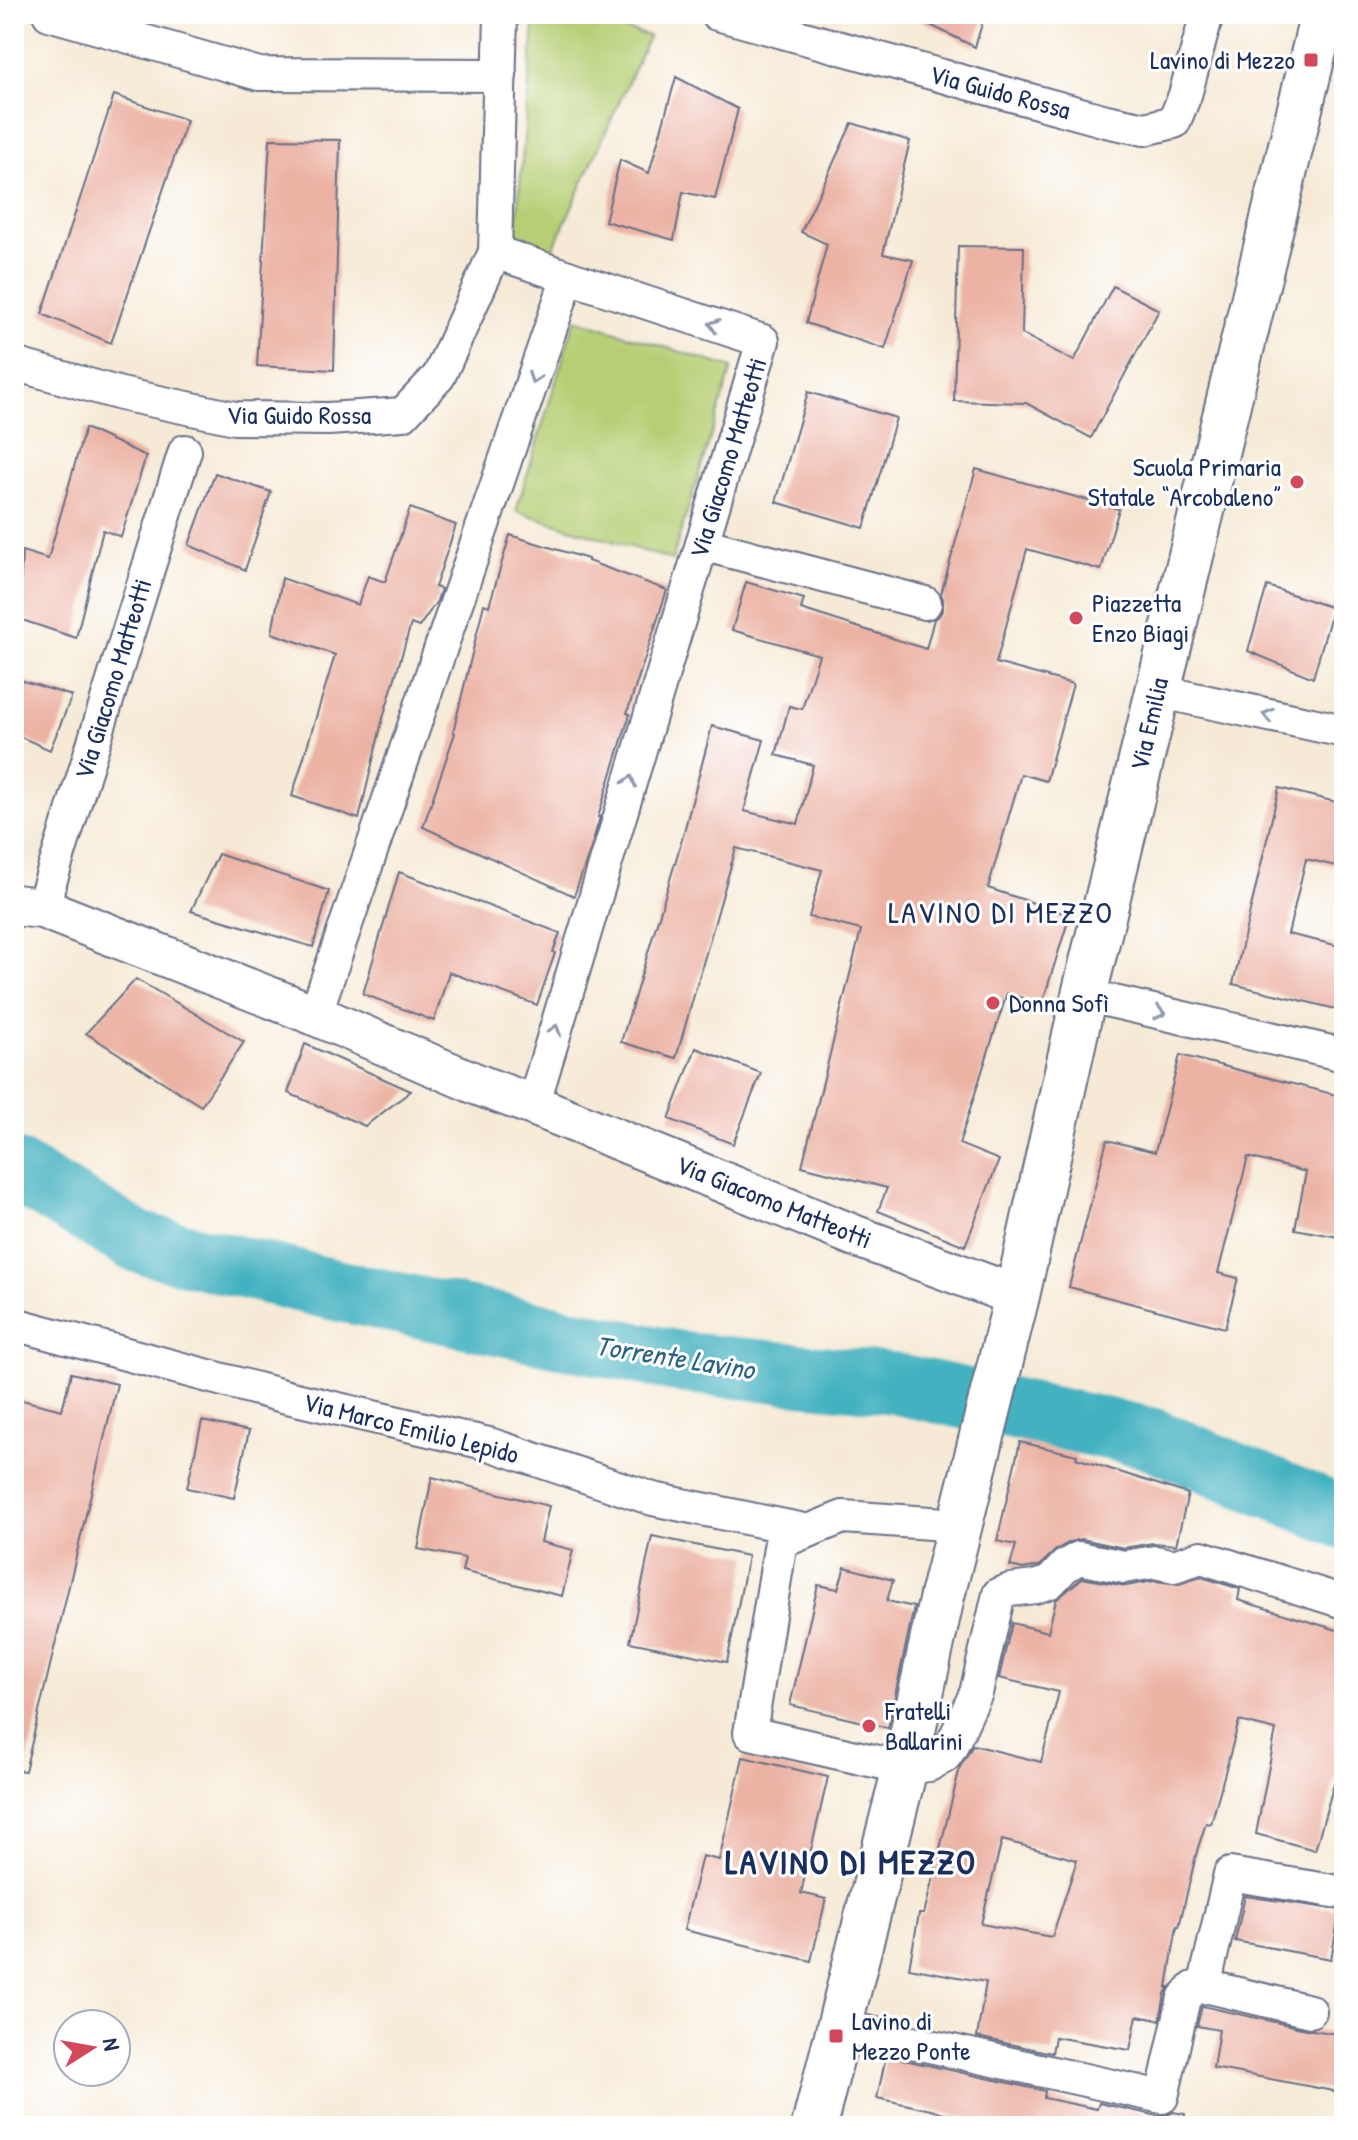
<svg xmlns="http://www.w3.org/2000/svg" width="1358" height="2140" font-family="'Patrick Hand',sans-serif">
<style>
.green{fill:#b6cf74;stroke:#687f69;stroke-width:2}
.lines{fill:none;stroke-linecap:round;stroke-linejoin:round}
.river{stroke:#43b1c0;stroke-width:62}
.building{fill:#ecb3a4;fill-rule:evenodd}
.minor-casing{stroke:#687088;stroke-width:36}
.tertiary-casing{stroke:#687088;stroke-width:44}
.secondary-casing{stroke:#687088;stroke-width:48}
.minor{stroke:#fff;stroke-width:32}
.tertiary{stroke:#fff;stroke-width:40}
.secondary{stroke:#fff;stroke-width:44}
.oneway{stroke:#8d97ae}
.poi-dot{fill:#d1495b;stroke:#fff;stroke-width:3}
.labels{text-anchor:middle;stroke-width:6;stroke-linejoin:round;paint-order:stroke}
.poi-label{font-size:26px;fill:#1b2f5e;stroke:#fff;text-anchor:start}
.street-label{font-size:26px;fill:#1b2f5e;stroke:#fff}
.water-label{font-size:28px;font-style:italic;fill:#2b6385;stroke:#fff}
.quarter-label{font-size:30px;letter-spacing:2px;fill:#1b2f5e;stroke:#fff}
.district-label{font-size:34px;font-weight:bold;letter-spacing:2px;fill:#1b2f5e;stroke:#fff}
</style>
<rect width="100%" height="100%" fill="#fff"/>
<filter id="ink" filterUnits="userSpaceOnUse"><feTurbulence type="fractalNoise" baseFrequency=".0125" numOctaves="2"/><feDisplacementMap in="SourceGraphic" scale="16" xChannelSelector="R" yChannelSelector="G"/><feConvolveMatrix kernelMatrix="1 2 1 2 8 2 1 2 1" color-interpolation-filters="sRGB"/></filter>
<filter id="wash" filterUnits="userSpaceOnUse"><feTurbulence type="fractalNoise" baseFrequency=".006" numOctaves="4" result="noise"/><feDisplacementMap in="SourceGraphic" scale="32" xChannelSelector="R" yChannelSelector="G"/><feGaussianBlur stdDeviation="1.8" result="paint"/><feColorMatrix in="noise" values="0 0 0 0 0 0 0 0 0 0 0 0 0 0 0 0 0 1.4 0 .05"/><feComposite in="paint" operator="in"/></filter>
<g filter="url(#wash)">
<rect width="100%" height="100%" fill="#f6ead6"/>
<g class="green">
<path d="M 535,14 L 571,14 L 649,36 L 552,251 L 515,241 Z"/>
<path d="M 575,319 L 732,368 L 672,560 L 516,511 Z"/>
</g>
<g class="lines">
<path class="river" d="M 14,1170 L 137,1242 L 326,1288 L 685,1363 L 893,1383 L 1150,1438 L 1344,1518"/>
</g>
<g id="blocks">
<g class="building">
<path d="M 908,14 L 985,14 L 975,47 Z"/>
<path d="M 676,77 L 738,109 L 715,199 L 683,192 L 674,240 L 605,221 L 620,160 L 649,173 Z"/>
<path d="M 114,95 L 187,120 L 111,343 L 42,314 Z"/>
<path d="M 852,123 L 910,141 L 883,254 L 913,260 L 885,349 L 806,323 L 827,244 L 801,232 Z"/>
<path d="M 270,139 L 340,140 L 334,370 L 257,366 Z"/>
<path d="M 958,246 L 1024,247 L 1022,334 L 1074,361 L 1113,286 L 1159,310 L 1091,438 L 1026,403 L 954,401 Z"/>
<path d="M 808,392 L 896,418 L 864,528 L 776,502 Z"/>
<path d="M 85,428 L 146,456 L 121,537 L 103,530 L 76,638 L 19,619 L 22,551 L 48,559 Z"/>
<path d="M 976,469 L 1119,509 L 1101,570 L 1027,549 L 996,663 L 1073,684 L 1046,781 L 1021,774 L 988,888 L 1070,915 L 1042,1004 L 1007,993 L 959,1144 L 999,1160 L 965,1246 L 878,1211 L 887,1188 L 802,1166 L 861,930 L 809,917 L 822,870 L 736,848 L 676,1058 L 621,1042 L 681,843 L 712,726 L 764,740 L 744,811 L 798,824 L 813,765 L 776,755 L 789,706 L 802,709 L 819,655 L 732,630 L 746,582 L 804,599 L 801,609 L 926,649 L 934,619 L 939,616 L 943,609 L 943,599 L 941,594 Z"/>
<path d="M 215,473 L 271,492 L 245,570 L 189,545 Z"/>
<path d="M 410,508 L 456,525 L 435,587 L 441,589 L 437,601 L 419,627 L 411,624 L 383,718 L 359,819 L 292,796 L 335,655 L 272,633 L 282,578 L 358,605 L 368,576 L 385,582 Z"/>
<path d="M 510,535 L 588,559 L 588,561 L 667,590 L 627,713 L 630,714 L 598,817 L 600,817 L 590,851 L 574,896 L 423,827 L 455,733 L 453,732 L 484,604 L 489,606 Z"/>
<path d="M 1267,586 L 1333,608 L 1313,678 L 1248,651 Z"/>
<path d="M 14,678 L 72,696 L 50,750 L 14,734 Z"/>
<path d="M 1279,788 L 1344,804 L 1344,868 L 1306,859 L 1288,934 L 1344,947 L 1344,1011 L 1233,984 Z"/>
<path d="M 218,854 L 329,891 L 313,947 L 191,911 Z"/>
<path d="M 399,872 L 560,933 L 553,952 L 555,953 L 537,1005 L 449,972 L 434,1021 L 363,994 Z"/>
<path d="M 136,979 L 244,1042 L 201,1106 L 86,1033 Z"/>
<path d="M 305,1044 L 411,1091 L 365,1126 L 288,1093 Z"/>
<path d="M 696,1048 L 761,1073 L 733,1144 L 669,1119 Z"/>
<path d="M 1180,1055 L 1344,1097 L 1344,1238 L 1295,1229 L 1306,1172 L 1248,1157 L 1218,1273 L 1238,1278 L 1225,1328 L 1069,1287 L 1107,1140 L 1155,1152 Z"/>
<path d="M 71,1373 L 117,1384 L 25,1771 L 14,1770 L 14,1398 L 62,1410 Z"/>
<path d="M 202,1421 L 249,1431 L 234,1498 L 187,1488 Z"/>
<path d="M 1020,1442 L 1077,1455 L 1076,1458 L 1188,1494 L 1176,1545 L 1153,1543 L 1124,1548 L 1082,1539 L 1070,1542 L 1056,1550 L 1039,1566 L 1023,1569 L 1010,1566 L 1016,1545 L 997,1541 Z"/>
<path d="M 432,1477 L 549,1506 L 541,1542 L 573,1550 L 562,1596 L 462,1571 L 465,1558 L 418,1549 Z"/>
<path d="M 652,1536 L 748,1556 L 727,1662 L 630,1642 Z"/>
<path d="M 845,1567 L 893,1580 L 887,1601 L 914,1607 L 888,1728 L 790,1705 L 818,1585 L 838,1589 Z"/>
<path d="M 1201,1577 L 1240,1589 L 1238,1600 L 1344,1632 L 1344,1749 L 1315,1850 L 1256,1834 L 1276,1730 L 1239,1721 L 1211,1824 L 1206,1823 L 1197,1851 L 1179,1927 L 1177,1926 L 1167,1987 L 1169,1987 L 1165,1994 L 1160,2020 L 1137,2016 L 1130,2050 L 1055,2037 L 1052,2053 L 977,2037 L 986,1982 L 909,1968 L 919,1914 L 924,1914 L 960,1767 L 973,1745 L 1041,1762 L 1059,1692 L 999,1678 L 1012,1623 L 1048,1632 L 1056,1600 L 1082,1578 L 1126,1586 L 1155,1581 L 1179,1584 ZM 1002,1840 L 1077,1860 L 1052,1937 L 981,1924 Z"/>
<path d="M 743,1757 L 828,1777 L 801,1893 L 826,1899 L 811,1961 L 684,1930 L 702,1856 L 719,1860 Z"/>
<path d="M 1245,1896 L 1340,1910 L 1331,1959 L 1235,1941 Z"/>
<path d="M 1202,2006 L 1306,2029 L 1344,2035 L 1344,2093 L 1213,2068 L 1219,2030 L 1197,2026 Z"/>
<path d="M 886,2056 L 1045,2091 L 1044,2098 L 1097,2109 L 1099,2103 L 1158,2116 L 1167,2115 L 1173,2112 L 1185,2114 L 1184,2126 L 1002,2126 L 877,2098 Z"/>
</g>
</g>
</g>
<g filter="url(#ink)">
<use href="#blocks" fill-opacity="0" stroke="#687088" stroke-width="2"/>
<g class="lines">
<defs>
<g id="minor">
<path d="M 49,14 L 259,74 L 500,75"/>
<path d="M 717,14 L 1106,121 L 1145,129 L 1174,122 L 1185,95 L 1207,14"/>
<path d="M 495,252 L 568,277"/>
<path d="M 14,364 L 121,394 L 235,418 L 328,419 L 403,414 L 439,376 L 495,252 L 501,14"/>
<path d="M 702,544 L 925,603"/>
<path d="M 1157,691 L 1344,731"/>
<path d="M 42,908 L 185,451"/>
<path d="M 1084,995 L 1344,1055"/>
<path d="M 315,1015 L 568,277 L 763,341 L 533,1105"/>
<path d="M 14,1324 L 287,1397 L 489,1444 L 653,1499 L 809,1531"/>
<path d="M 960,1525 L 843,1517 L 781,1542 L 750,1733 L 905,1768 L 929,1765 L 945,1756 L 950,1749 L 976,1693 L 999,1594 L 1010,1590 L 1035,1587 L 1050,1582 L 1065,1566 L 1079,1558 L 1124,1567 L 1155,1562 L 1174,1566 L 1201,1557 L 1344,1602"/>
<path d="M 1204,1987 L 1230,1874 L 1339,1892"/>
<path d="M 839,2026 L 1162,2097 L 1184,1998 L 1194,1988 L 1209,1987 L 1310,2011"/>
</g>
<path id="tertiary" d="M 14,905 L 42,908 L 315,1015 L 481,1086 L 533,1105 L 858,1237 L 1017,1296"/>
<path id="secondary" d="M 814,2126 L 905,1768 L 942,1596 L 1017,1296 L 1084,995 L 1323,14"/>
</defs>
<use href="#minor" class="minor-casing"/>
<use href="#tertiary" class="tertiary-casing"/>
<use href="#secondary" class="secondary-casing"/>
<use href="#minor" class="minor"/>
<use href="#tertiary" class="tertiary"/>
<use href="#secondary" class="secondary"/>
</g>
<defs><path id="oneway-chevron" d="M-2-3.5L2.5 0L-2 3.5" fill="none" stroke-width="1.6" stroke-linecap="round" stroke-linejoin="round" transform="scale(2)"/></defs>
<g class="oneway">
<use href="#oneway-chevron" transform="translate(714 325) rotate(-162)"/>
<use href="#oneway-chevron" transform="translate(534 378) rotate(109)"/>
<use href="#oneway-chevron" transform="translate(1268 715) rotate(-168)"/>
<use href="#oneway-chevron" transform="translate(630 781) rotate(-73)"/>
<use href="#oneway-chevron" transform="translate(1160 1013) rotate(13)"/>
<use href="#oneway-chevron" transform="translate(555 1030) rotate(-73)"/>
</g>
</g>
<g class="poi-dot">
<rect x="1303" y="52" width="16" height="16" rx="4"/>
<circle cx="1297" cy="482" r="8"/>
<circle cx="1076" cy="618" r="8"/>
<circle cx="993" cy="1003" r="8"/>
<circle cx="869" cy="1726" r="8"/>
<rect x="828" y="2028" width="16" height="16" rx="4"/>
</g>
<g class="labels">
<g class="poi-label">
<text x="1295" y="69" text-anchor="end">Lavino di Mezzo</text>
<text x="1281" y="476" text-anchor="end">Scuola Primaria<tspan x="1281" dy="30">Statale “Arcobaleno”</tspan></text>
<text x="1092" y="612">Piazzetta<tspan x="1092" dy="30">Enzo Biagi</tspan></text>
<text x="1009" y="1012">Donna Sofì</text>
<text x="885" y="1720">Fratelli<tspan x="885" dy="30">Ballarini</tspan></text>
<text x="852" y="2030">Lavino di<tspan x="852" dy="30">Mezzo Ponte</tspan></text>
</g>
<g class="street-label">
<text transform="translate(1000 92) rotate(15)" y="9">Via Guido Rossa</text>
<text x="299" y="424">Via Guido Rossa</text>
<text transform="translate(728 458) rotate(-73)" y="9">Via Giacomo Matteotti</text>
<text transform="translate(113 679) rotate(-73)" y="9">Via Giacomo Matteotti</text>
<text transform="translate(1149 724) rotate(-77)" y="9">Via Emilia</text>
<text transform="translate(774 1202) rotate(22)" y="9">Via Giacomo Matteotti</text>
<text transform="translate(411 1428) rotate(14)" y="9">Via Marco Emilio Lepido</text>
</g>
<g class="water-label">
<text transform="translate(675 1357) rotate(9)" y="10">Torrente Lavino</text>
</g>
<g class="quarter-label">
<text x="1001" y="923">LAVINO DI MEZZO</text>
</g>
<g class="district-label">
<text x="851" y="1874">LAVINO DI MEZZO</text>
</g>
</g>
<rect width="1358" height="2140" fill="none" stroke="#fff" stroke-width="48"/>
<g transform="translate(92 2048) rotate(79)"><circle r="38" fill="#ffffff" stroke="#a4acbf" stroke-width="2"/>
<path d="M0-6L14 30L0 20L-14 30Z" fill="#d1495b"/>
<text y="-12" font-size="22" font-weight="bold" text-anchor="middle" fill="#1b2f5e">N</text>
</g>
</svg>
